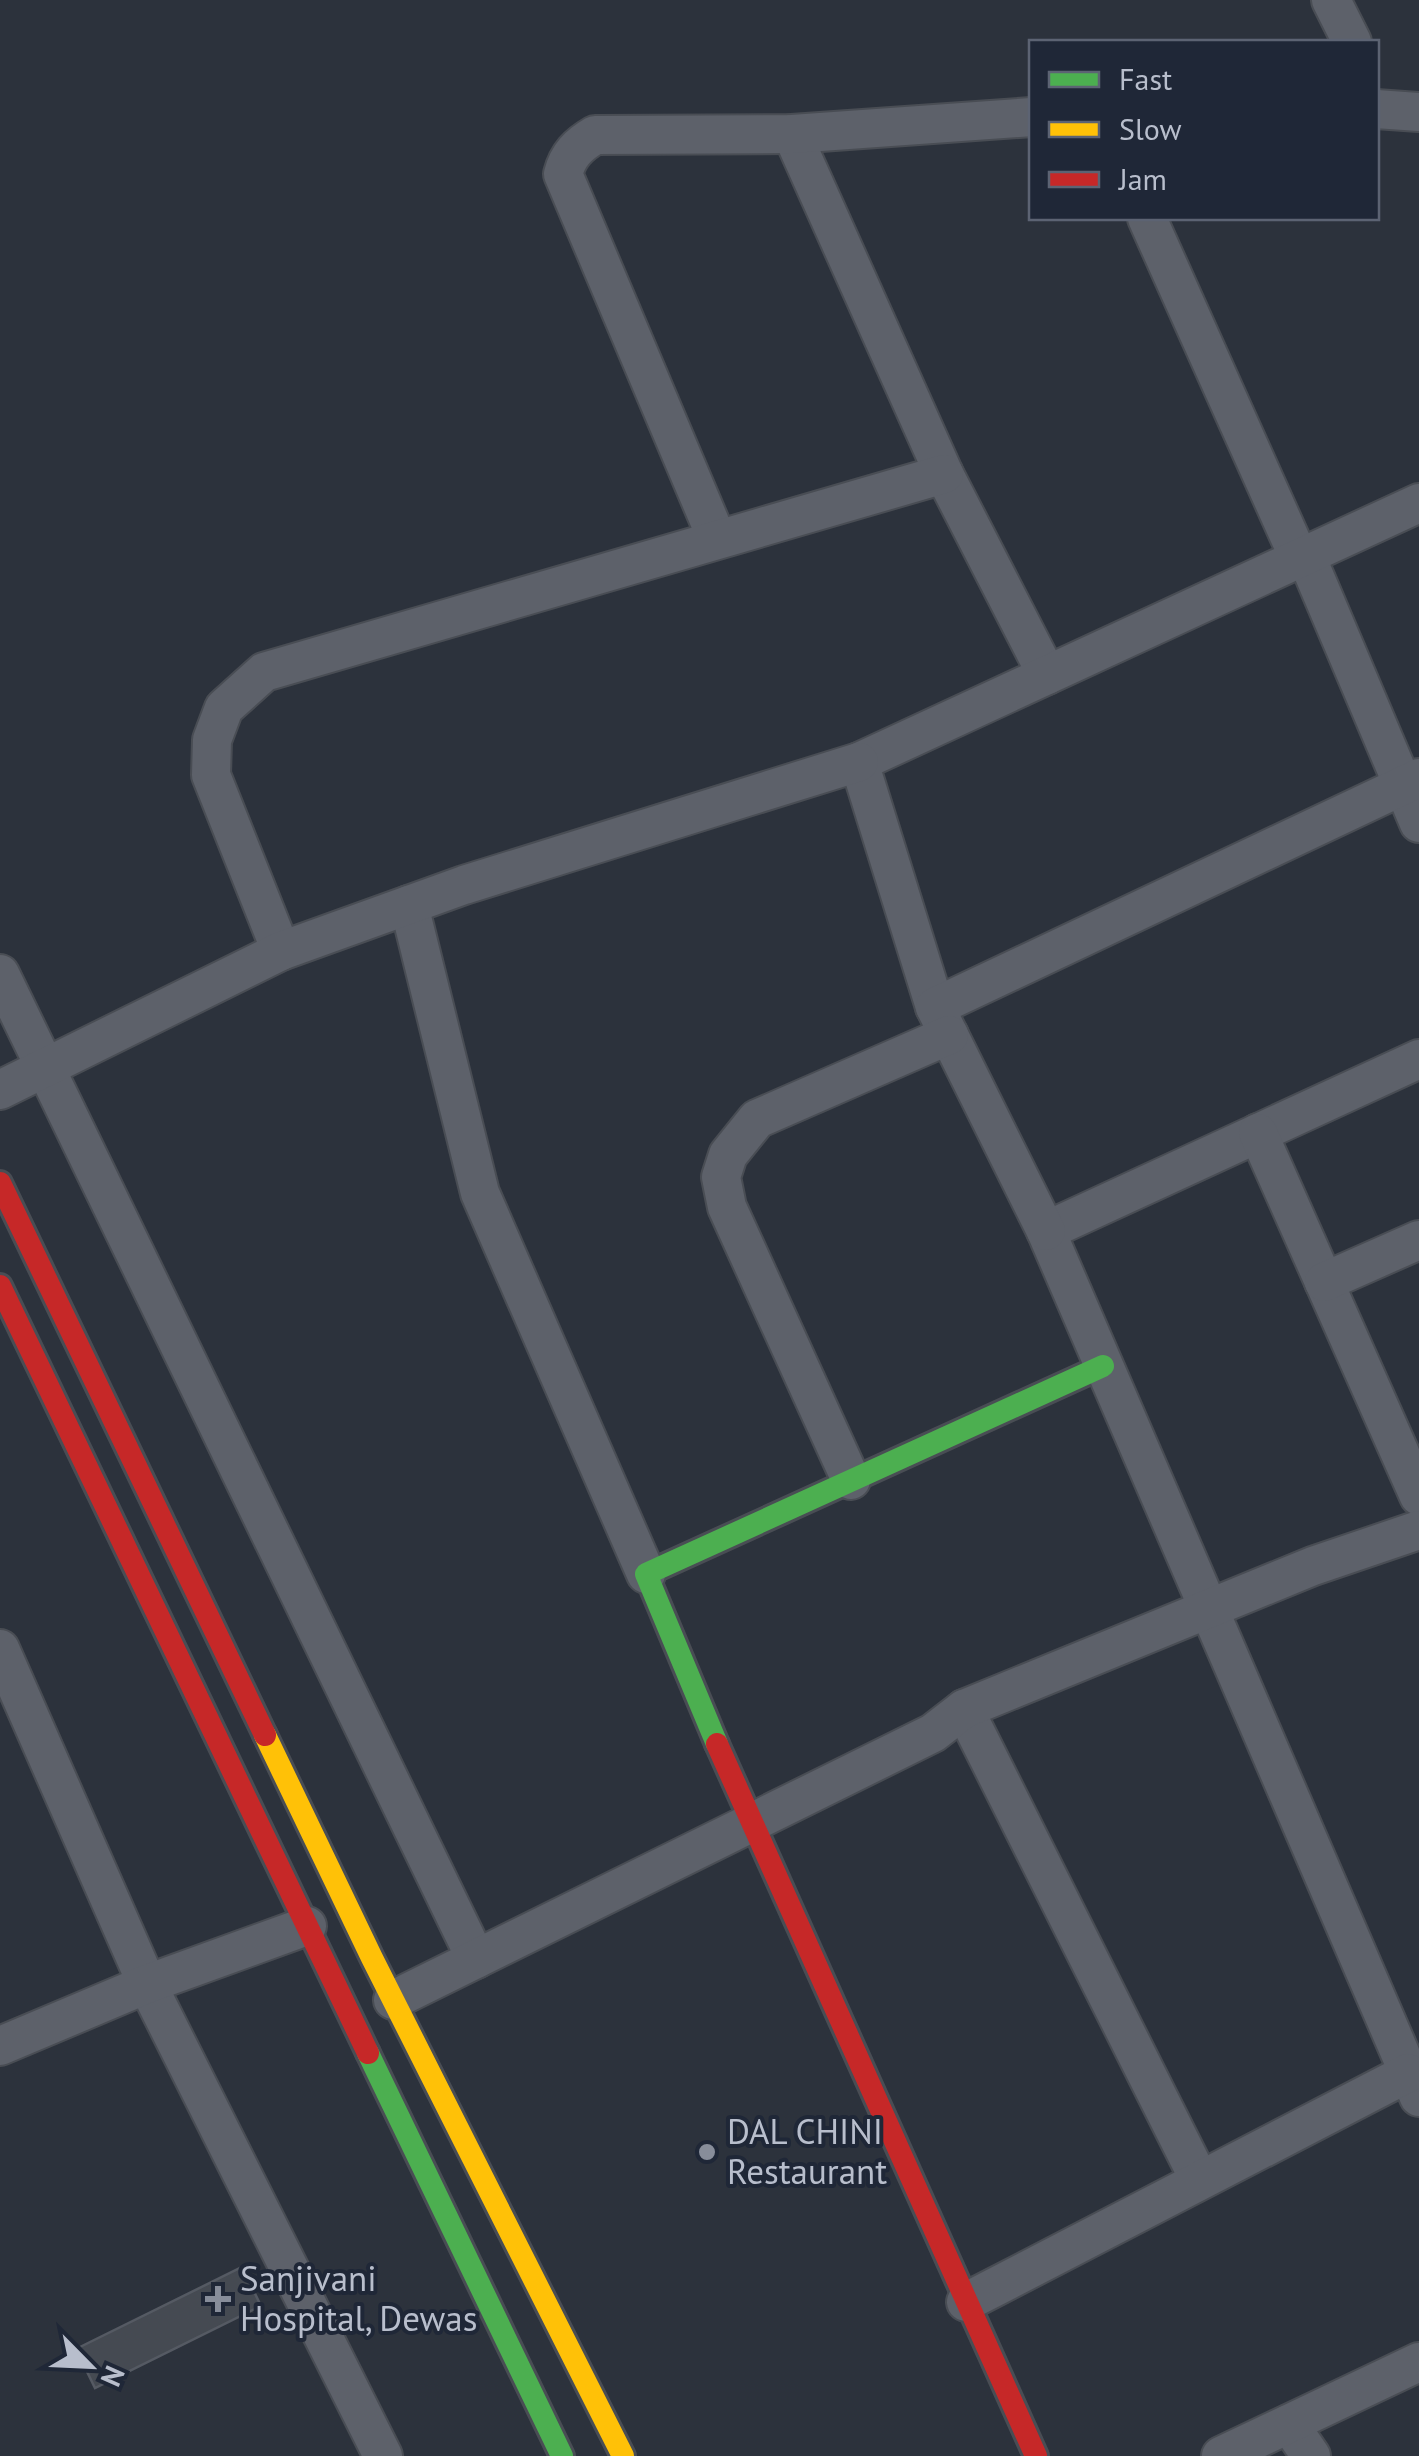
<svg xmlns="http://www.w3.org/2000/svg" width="1419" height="2456" font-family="'PT Sans',sans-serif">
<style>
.building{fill:#454a52;stroke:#555a63;stroke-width:2.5}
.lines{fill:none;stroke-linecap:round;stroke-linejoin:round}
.street-casing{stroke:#494d54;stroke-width:42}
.fast-casing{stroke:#494d54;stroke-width:28}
.slow-casing{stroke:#494d54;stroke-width:28}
.jam-casing{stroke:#494d54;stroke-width:28}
.street{stroke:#5d616a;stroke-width:38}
.fast{stroke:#4caf50;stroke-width:22}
.slow{stroke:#ffc107;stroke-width:22}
.jam{stroke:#c62828;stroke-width:22}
.poi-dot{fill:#878d9a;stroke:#1f2737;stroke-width:4}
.labels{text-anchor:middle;stroke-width:8;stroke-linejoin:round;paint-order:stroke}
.poi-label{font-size:35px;fill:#b8becc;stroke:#1f2737;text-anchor:start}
</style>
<rect width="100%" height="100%" fill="#2c323c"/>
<path class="building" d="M 242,2267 L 261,2306 L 95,2388 L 76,2349 Z"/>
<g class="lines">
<defs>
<g id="street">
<path d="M 1331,0 L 1352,42"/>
<path d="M 1376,109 L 1419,112"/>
<path d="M 792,134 L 944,474 L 1047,675"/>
<path d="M 1147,218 L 1299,558"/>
<path d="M 717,539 L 563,174 C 568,155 578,145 595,135 L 792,134 L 1032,117"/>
<path d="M 1306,556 L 1419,823"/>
<path d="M 409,905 L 480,1193 L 646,1574"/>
<path d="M 281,951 L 211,775 L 212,740 L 224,708 L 264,672 L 944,474"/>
<path d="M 0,974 L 476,1959"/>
<path d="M 935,1007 L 859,762 L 1419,503"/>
<path d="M 1419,1059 L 1046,1231 L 1419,2097"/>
<path d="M 0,1090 L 281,951 L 464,885 L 859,762"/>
<path d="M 1258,1133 L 1419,1496"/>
<path d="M 1046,1231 L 935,1007 L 1419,778"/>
<path d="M 1324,1282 L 1419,1240"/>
<path d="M 851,1480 L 727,1207 L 721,1177 L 728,1155 L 757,1119 L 949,1035"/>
<path d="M 0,1649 L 147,1984 L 383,2456"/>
<path d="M 964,1709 L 1199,2179"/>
<path d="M 393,2000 L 933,1733 L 964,1709 L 1313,1566 L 1419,1530"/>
<path d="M 0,2046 L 147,1984 L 307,1926"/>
<path d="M 966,2302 L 1408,2073"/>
<path d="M 1289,2424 L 1311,2456"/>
<path d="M 1221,2456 L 1419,2362"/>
</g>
<g id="fast">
<path d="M 717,1744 L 646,1574 L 1103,1366"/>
<path d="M 368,2053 L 562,2456"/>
</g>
<path id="slow" d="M 265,1735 L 372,1958 L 623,2456"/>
<g id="jam">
<path d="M 0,1183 L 265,1735"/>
<path d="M 0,1286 L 368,2053"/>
<path d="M 717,1744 L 1036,2456"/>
</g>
</defs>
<use href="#street" class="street-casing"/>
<use href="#fast" class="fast-casing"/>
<use href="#slow" class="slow-casing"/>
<use href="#jam" class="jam-casing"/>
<use href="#street" class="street"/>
<use href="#fast" class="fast"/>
<use href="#slow" class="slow"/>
<use href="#jam" class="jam"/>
</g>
<g class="poi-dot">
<circle cx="707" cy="2152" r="10"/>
<path d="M213 2284h10v10h10v10h-10v10h-10v-10h-10v-10h10z"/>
</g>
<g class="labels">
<g class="poi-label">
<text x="727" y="2144">DAL CHINI<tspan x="727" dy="40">Restaurant</tspan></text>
<text x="240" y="2291">Sanjivani<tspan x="240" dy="40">Hospital, Dewas</tspan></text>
</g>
</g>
<rect x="1029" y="40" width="350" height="180" fill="#1f2737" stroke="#5c6373" stroke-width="2.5"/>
<rect x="1049" y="72" width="50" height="15" fill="#4caf50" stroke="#5c6373" stroke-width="2.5"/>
<text x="1119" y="90" font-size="30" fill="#b8becc">Fast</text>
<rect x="1049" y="122" width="50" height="15" fill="#ffc107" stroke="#5c6373" stroke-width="2.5"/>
<text x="1119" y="140" font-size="30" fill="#b8becc">Slow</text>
<rect x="1049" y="172" width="50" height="15" fill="#c62828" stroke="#5c6373" stroke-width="2.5"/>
<text x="1119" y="190" font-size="30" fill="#b8becc">Jam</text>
<g transform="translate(90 2366) rotate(114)" stroke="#1f2737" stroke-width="8" paint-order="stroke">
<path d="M0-8L18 38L0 25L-18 38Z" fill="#b8becc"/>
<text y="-15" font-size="28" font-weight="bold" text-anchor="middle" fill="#b8becc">N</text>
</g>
</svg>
